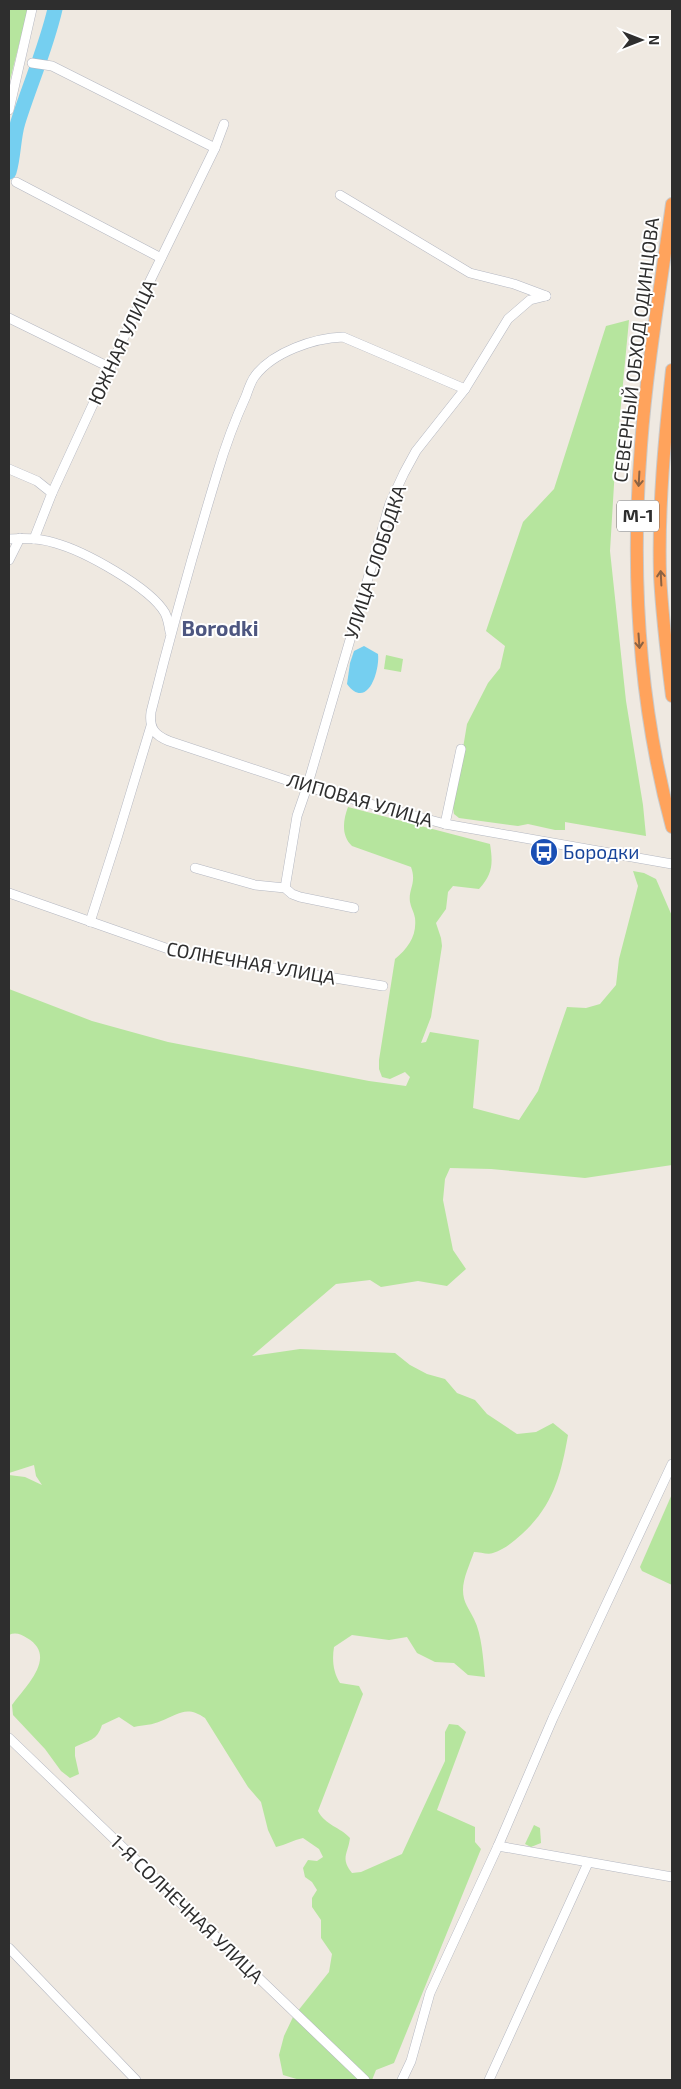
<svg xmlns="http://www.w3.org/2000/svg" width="681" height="2089" font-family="'Exo 2',sans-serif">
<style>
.green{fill:#b6e59e}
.water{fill:#75cff0}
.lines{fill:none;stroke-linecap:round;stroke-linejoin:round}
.river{stroke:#75cff0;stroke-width:15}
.minor-casing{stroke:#b4b7c1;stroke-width:10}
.highway-casing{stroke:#c9c9c9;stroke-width:14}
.minor{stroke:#fff;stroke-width:9}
.highway{stroke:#ffa35c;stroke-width:12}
.oneway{stroke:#8c6343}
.labels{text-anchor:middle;stroke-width:4;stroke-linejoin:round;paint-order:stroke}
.shield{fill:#fff;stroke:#6d6d6d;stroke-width:1}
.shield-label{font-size:18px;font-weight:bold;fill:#2e2e2e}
.street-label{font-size:19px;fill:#2e2e2e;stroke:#fff}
.transit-label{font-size:19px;fill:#164399;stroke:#fff;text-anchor:start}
.quarter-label{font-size:21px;font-weight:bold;fill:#4d5680;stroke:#fff}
</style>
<rect width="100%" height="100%" fill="#efe9e1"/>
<g class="green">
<path d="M 9,9 L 28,9 L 9,84 Z"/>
<path d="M 629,320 L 615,468 L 610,551 L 626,701 L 643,805 L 646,836 L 565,822 L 565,830 L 555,830 L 528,824 L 518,826 L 459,818 L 454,814 L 453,808 L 467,724 L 488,683 L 500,668 L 505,646 L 486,631 L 523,522 L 554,489 L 606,326 Z"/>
<path d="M 386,655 L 403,659 L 401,672 L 384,669 Z"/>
<path d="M 348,807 L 490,844 C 493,863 493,874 479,889 L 453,886 L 448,892 L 446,909 L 436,923 L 441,938 L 442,946 L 431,1017 L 421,1043 L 426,1042 L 430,1032 L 479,1040 L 473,1108 L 519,1120 L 538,1091 L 567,1007 L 586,1008 L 600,1004 L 616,985 L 619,959 L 638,886 L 633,871 L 644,873 L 656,879 L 672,916 L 672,1165 L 585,1178 L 491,1169 L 450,1168 L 445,1179 L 443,1200 L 453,1250 L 466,1269 L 447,1286 L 418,1281 L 381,1287 L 370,1280 L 336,1284 L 252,1356 L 300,1349 L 395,1353 L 410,1365 L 427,1374 L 445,1379 L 457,1393 L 475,1400 L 487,1414 L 517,1434 L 536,1432 L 553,1423 L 568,1435 C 561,1475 553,1506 522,1534 C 513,1542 505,1549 493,1553 C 488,1555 480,1552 474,1552 C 470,1564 463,1578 463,1590 C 463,1603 469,1608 474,1619 C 482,1635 483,1659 485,1677 L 468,1675 L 454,1663 L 435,1662 L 417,1653 L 407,1637 L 389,1640 L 352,1635 L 334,1647 C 332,1660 333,1672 340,1683 L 359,1686 L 363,1694 L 318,1811 C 325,1825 340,1827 350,1838 C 348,1854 340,1858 352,1873 L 361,1872 L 402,1854 L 445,1761 L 445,1732 L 449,1724 L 458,1725 L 466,1732 L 437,1810 L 475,1827 L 475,1842 L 481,1849 L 394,2063 L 376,2070 L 372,2080 L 300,2080 L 283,2075 L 279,2055 L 284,2036 L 293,2017 L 329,1972 L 332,1954 L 321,1938 L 321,1920 L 312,1907 L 312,1898 L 317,1890 L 312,1882 L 305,1877 L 303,1868 L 308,1860 L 317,1861 L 323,1857 L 319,1849 L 303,1838 C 293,1840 286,1845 276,1847 L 268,1830 L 261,1802 L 248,1787 L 205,1718 C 187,1705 178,1714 161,1721 C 153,1725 143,1725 134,1727 L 119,1717 L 102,1725 C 97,1741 89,1740 75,1747 L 75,1756 L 79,1774 L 70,1778 L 61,1771 L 45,1749 L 13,1715 L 12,1705 C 26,1686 58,1656 27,1638 C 21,1634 15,1632 9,1635 L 9,1475 L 25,1477 L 42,1485 L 36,1476 L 34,1465 L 9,1473 L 9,989 L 92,1021 L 168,1042 L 369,1081 L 406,1086 L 410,1077 L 405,1072 L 390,1079 L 382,1077 L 379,1069 L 379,1060 L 395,959 C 408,948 417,936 415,918 C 414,912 411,908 410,902 C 408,889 417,883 411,867 L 352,846 C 341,836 343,820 348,807 Z"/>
<path d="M 672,1494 L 672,1585 L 642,1571 L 640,1567 Z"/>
<path d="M 534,1825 L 540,1828 L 541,1843 L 531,1847 L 525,1844 Z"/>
</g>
<path class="water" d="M 364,646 L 378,654 C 380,671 367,711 347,684 L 350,663 L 354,651 Z"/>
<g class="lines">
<path class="river" d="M 9,172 C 14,155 13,138 18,122 C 30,84 46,48 55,9"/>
<defs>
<g id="minor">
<path d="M 32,63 L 52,66 L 215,148"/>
<path d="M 9,110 L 32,9"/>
<path d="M 16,182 L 161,258"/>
<path d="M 340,195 L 470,273 L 514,284 L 546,296"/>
<path d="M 9,318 L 111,368"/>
<path d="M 465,389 L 343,337 C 314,338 273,352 255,376 C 251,381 248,390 246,396 C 234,422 225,447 217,474 C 193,553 171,632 151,712 C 149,728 154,735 169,741 L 307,787 L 445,824 L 672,864"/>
<path d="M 9,469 L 37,481 L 52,493"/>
<path d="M 9,539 C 24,538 40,538 55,543 C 84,551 150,587 165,613 C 168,619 169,626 170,632"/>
<path d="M 34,539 L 52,493 L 148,285 L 215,148 L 224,124"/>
<path d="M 9,560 L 20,538"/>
<path d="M 445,824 L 461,749"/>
<path d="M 195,868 L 255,885 L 285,888 L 292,894 L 300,897 L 354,908"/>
<path d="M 285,888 L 297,816 L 307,787 L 390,503 L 404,473 L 416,451 L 465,389 L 508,319 L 530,300 L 546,296"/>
<path d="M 9,893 L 177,952 L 383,986"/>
<path d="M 90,922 L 117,838 L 151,726"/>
<path d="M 9,1738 L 365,2080"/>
<path d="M 498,1846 L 672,1877"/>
<path d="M 9,1948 L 136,2080"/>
<path d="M 402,2080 L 411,2061 L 430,1993 L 498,1846 L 553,1718 L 672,1464"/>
<path d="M 489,2080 L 588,1863"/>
</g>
<g id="highway">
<path d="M 672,204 C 661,284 647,364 641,445 C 631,573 638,702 672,827"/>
<path d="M 672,370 C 665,437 658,506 660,575 C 662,615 667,656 672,696"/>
</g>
</defs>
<use href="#minor" class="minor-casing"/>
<use href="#highway" class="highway-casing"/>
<use href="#minor" class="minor"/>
<use href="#highway" class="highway"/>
</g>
<defs><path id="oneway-shaft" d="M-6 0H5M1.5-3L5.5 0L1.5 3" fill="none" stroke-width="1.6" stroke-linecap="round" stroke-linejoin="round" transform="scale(1.25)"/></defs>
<g class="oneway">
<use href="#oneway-shaft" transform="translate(639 479) rotate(93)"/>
<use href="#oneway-shaft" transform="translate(661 578) rotate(-93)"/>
<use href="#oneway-shaft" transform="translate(639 641) rotate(86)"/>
</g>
<defs>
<symbol id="bus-disc" viewBox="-11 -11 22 22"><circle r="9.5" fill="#1a4fb4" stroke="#fff"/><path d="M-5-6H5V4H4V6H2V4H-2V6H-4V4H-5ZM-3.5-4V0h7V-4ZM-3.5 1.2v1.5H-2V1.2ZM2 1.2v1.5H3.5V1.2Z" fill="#fff"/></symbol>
</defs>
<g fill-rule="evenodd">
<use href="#bus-disc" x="528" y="836" width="32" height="32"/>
</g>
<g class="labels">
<rect class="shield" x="617" y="500.5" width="42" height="31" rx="4"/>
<g class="shield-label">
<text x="638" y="522">М-1</text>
</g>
<g class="street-label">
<text transform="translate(122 342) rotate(-65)" y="7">ЮЖНАЯ УЛИЦА</text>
<text transform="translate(636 350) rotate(-83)" y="7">СЕВЕРНЫЙ ОБХОД ОДИНЦОВА</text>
<text transform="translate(375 562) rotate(-72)" y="7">УЛИЦА СЛОБОДКА</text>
<text transform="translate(360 800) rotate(16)" y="7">ЛИПОВАЯ УЛИЦА</text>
<text transform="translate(251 963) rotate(10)" y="7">СОЛНЕЧНАЯ УЛИЦА</text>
<text transform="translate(187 1909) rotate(44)" y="7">1-Я СОЛНЕЧНАЯ УЛИЦА</text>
</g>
<g class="transit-label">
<text x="563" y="859">Бородки</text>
</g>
<g class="quarter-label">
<text x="220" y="636">Borodki</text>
</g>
</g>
<rect width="681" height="2089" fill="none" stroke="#2e2e2e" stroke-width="20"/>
<g transform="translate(641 40) rotate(90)" stroke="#ffffff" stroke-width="4" paint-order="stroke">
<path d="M0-4L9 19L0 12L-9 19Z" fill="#2e2e2e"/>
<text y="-8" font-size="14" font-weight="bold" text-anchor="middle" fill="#2e2e2e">N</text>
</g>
</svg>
